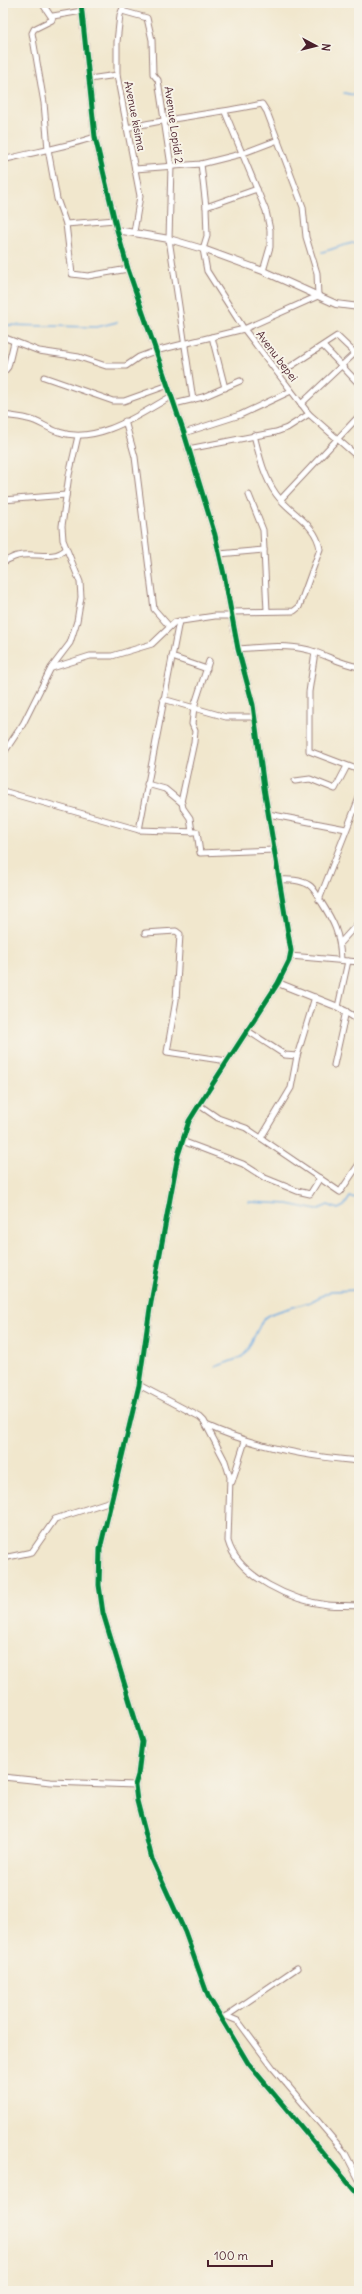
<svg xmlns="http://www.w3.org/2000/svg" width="362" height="2294" font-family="Delius,sans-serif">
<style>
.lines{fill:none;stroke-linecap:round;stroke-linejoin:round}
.stream{stroke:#71ace2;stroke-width:1.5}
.minor-casing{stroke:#9e837c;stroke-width:7}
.tertiary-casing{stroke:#9e837c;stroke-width:8}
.minor{stroke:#fff;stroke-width:5}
.tertiary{stroke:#fff;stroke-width:6}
.cycleway-casing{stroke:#f7f3e8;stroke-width:8}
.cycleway{stroke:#00873e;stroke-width:5}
.labels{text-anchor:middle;stroke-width:4;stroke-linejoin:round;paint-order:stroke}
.street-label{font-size:11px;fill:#4a1f2b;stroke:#f7f3e8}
</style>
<rect width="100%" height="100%" fill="#f7f3e8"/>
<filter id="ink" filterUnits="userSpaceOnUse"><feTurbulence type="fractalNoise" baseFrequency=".025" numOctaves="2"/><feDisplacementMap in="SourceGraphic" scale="8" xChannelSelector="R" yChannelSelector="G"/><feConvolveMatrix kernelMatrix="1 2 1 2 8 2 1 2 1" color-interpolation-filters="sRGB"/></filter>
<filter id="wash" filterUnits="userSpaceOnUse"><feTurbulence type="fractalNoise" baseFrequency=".012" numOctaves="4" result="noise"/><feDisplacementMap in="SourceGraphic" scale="16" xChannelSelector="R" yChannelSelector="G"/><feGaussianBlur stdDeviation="0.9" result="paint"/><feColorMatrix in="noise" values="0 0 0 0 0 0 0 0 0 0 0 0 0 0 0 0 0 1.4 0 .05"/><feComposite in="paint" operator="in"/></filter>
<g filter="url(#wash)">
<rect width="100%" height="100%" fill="#f1e7cd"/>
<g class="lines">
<g class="stream">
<path d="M 344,93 L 359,96"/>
<path d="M 322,252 C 335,249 346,243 359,242"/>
<path d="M 3,325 L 97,327 L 117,322"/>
<path d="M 3,1075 L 6,1098 L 3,1108"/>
<path d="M 3,1109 L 3,1122"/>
<path d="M 249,1202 L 288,1204 L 317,1210 L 328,1205 L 338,1209 L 344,1206 L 350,1197 L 359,1198"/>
<path d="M 215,1367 L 242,1357 L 247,1351 L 263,1319 L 273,1313 L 310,1302 L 331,1291 L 359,1290"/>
</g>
</g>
</g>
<g filter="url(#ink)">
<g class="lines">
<defs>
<g id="minor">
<path d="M 42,3 L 52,18"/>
<path d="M 125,3 L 120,15 L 117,42 L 117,75 L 140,196 L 134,232"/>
<path d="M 82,11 L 53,16 L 52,20 L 34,29 L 32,33 L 44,103 L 48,149 L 57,199 L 66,224 L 72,274 L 88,276 L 128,269"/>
<path d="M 122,11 L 147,18 L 152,40 L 153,74 L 158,80 L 171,166 L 169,239 L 193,400"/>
<path d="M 89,79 L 117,75"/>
<path d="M 225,112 L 266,211 L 270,230 L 270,247 L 263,271"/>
<path d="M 3,160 C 34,152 65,147 95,137"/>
<path d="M 201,164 L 206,207 L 207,236 L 203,249 L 207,271 L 244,329 L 309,414 L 359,458"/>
<path d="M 135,169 L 201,164 L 241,154 L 278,140"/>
<path d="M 206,207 L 257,189"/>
<path d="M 66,224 L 115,220"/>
<path d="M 3,337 L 39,351 L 79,357 L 106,366 L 126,366 L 139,357 L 155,351 L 244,329 L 318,296 L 317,273 L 306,237 L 303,207 L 267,112 L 262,104 C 217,113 171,118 126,128"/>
<path d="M 212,337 L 225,388"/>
<path d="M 323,346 L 359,384"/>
<path d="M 3,373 L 8,367 L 14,342"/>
<path d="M 279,374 L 337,336 L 359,357"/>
<path d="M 44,377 L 113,401 L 124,401 L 166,386"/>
<path d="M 174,404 L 203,397 L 240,381"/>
<path d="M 301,404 L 355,353"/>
<path d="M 3,415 C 11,416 20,417 28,419 C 39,421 48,429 59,432 C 96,445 139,415 170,397"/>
<path d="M 125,421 L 135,457 L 154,609 L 169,626"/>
<path d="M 184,433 L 240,415 L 291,391"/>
<path d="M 188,449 L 276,432 L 287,428 L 309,414"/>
<path d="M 249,495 L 263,530 L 267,611"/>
<path d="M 281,499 L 359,416"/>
<path d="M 3,500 L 66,495"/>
<path d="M 219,554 L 264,550"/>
<path d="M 3,562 C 8,560 13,557 17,556 C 34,551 52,562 66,549"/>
<path d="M 231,612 L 294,611 L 299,607 L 320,549 C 316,523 290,514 276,494 C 264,477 259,455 254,435"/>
<path d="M 238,649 C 262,647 286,644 309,650 C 326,655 341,664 359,667"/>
<path d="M 315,652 L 309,692 L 309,751 L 359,770"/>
<path d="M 172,657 L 207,669"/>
<path d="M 52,668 L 90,656 L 112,656 L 152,644 L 175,622 L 215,616 L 232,616"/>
<path d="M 163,699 L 226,717 L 255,717"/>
<path d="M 3,754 L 23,724 L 51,668 L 70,643 L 77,621 L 81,597 L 80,582 L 63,540 L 62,526 L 69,475 L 78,436"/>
<path d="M 295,781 L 310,779 L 335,789 L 347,766"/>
<path d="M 147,784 L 165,789 L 182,803 L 183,808 L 190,818 L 192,832"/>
<path d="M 3,791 L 139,830 L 197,832 L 200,853 L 274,850"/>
<path d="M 181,802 L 194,742 L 195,731 L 192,724 L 194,707 L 209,661"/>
<path d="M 268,814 L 346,829"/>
<path d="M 139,830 L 179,621"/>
<path d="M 279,880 C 288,879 301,880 309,885 C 314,888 317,895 320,900 C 334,922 340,933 341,960"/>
<path d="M 319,900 L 359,798"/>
<path d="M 145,933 L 176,931 L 180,934 L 176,1000 L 167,1052 L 227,1061"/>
<path d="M 340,943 L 359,922"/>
<path d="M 290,956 L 359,962"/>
<path d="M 338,1007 L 348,961"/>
<path d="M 248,1031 L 285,1055 L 297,1056"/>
<path d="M 334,1065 L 346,1011"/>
<path d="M 199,1105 L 218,1118 L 246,1128 L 340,1192 L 359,1164"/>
<path d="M 261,1138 L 291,1088 L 297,1056 L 315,997"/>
<path d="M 182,1141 L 243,1164 L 265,1178 L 297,1191 L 310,1194 L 320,1178"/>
<path d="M 139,1385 L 200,1417 L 204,1421 L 225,1461 L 230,1477 L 228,1541 C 238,1577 293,1601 328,1605 C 338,1606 349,1605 359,1606"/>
<path d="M 206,1425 C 252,1446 309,1457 359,1461"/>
<path d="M 232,1482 L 245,1441"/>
<path d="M 3,1555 L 8,1557 L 32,1552 L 55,1519 L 111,1501"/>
<path d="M 3,1777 L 51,1782 L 135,1785"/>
<path d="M 226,2016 L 238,2021 L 273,2068 L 345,2153 L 359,2180"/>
<path d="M 225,2017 L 297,1968"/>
</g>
<g id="tertiary">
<path d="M 81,3 L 95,137 L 117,230 L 128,269 L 184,433 L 215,535 L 225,579 L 238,649 L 253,705 L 264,788 L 291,951 L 289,961 L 278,983 L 199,1105 L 189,1121 L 178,1155 L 150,1308 L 139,1385 L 100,1549 L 99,1585 L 103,1613 L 142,1742 L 138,1775 L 135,1785 L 137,1801 L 152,1859 L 185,1932 L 208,1996 L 248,2063 L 359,2196"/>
<path d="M 117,230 L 169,239 L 203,249 L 263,271 L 336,304 L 359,307"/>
<path d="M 278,983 L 338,1007 L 359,1020"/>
</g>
</defs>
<use href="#minor" class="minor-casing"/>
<use href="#tertiary" class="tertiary-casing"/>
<use href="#minor" class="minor"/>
<use href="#tertiary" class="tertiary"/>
<defs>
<path id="cycleway" d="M 81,3 L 95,137 L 117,230 L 128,269 L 184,433 L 215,535 L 225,579 L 238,649 L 253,705 L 264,788 L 291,951 L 289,961 L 278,983 L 199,1105 L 189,1121 L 178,1155 L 150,1308 L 139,1385 L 100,1549 L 99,1585 L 103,1613 L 142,1742 L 138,1775 L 135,1785 L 137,1801 L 152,1859 L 185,1932 L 208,1996 L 248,2063 L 359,2196"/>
</defs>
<use href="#cycleway" class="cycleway-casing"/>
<use href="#cycleway" class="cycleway"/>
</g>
</g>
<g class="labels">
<g class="street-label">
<text transform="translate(135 116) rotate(79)" y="4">Avenue kisima</text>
<text transform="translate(174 125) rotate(82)" y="4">Avenue Lopidi 2</text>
<text transform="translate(277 356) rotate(53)" y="4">Avenu bepei</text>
</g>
</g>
<rect width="362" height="2294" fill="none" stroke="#f7f3e8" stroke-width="16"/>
<g transform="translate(316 46) rotate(97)" stroke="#f7f3e8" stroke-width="3" paint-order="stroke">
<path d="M0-3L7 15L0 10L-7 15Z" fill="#4a1f2b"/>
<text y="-6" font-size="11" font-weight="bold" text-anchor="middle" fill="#4a1f2b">N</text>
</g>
<path d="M208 2260v6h64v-6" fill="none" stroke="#4a1f2b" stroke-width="2"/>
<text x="214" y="2260" font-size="12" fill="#4a1f2b" stroke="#f7f3e8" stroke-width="3" paint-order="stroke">100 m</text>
</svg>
